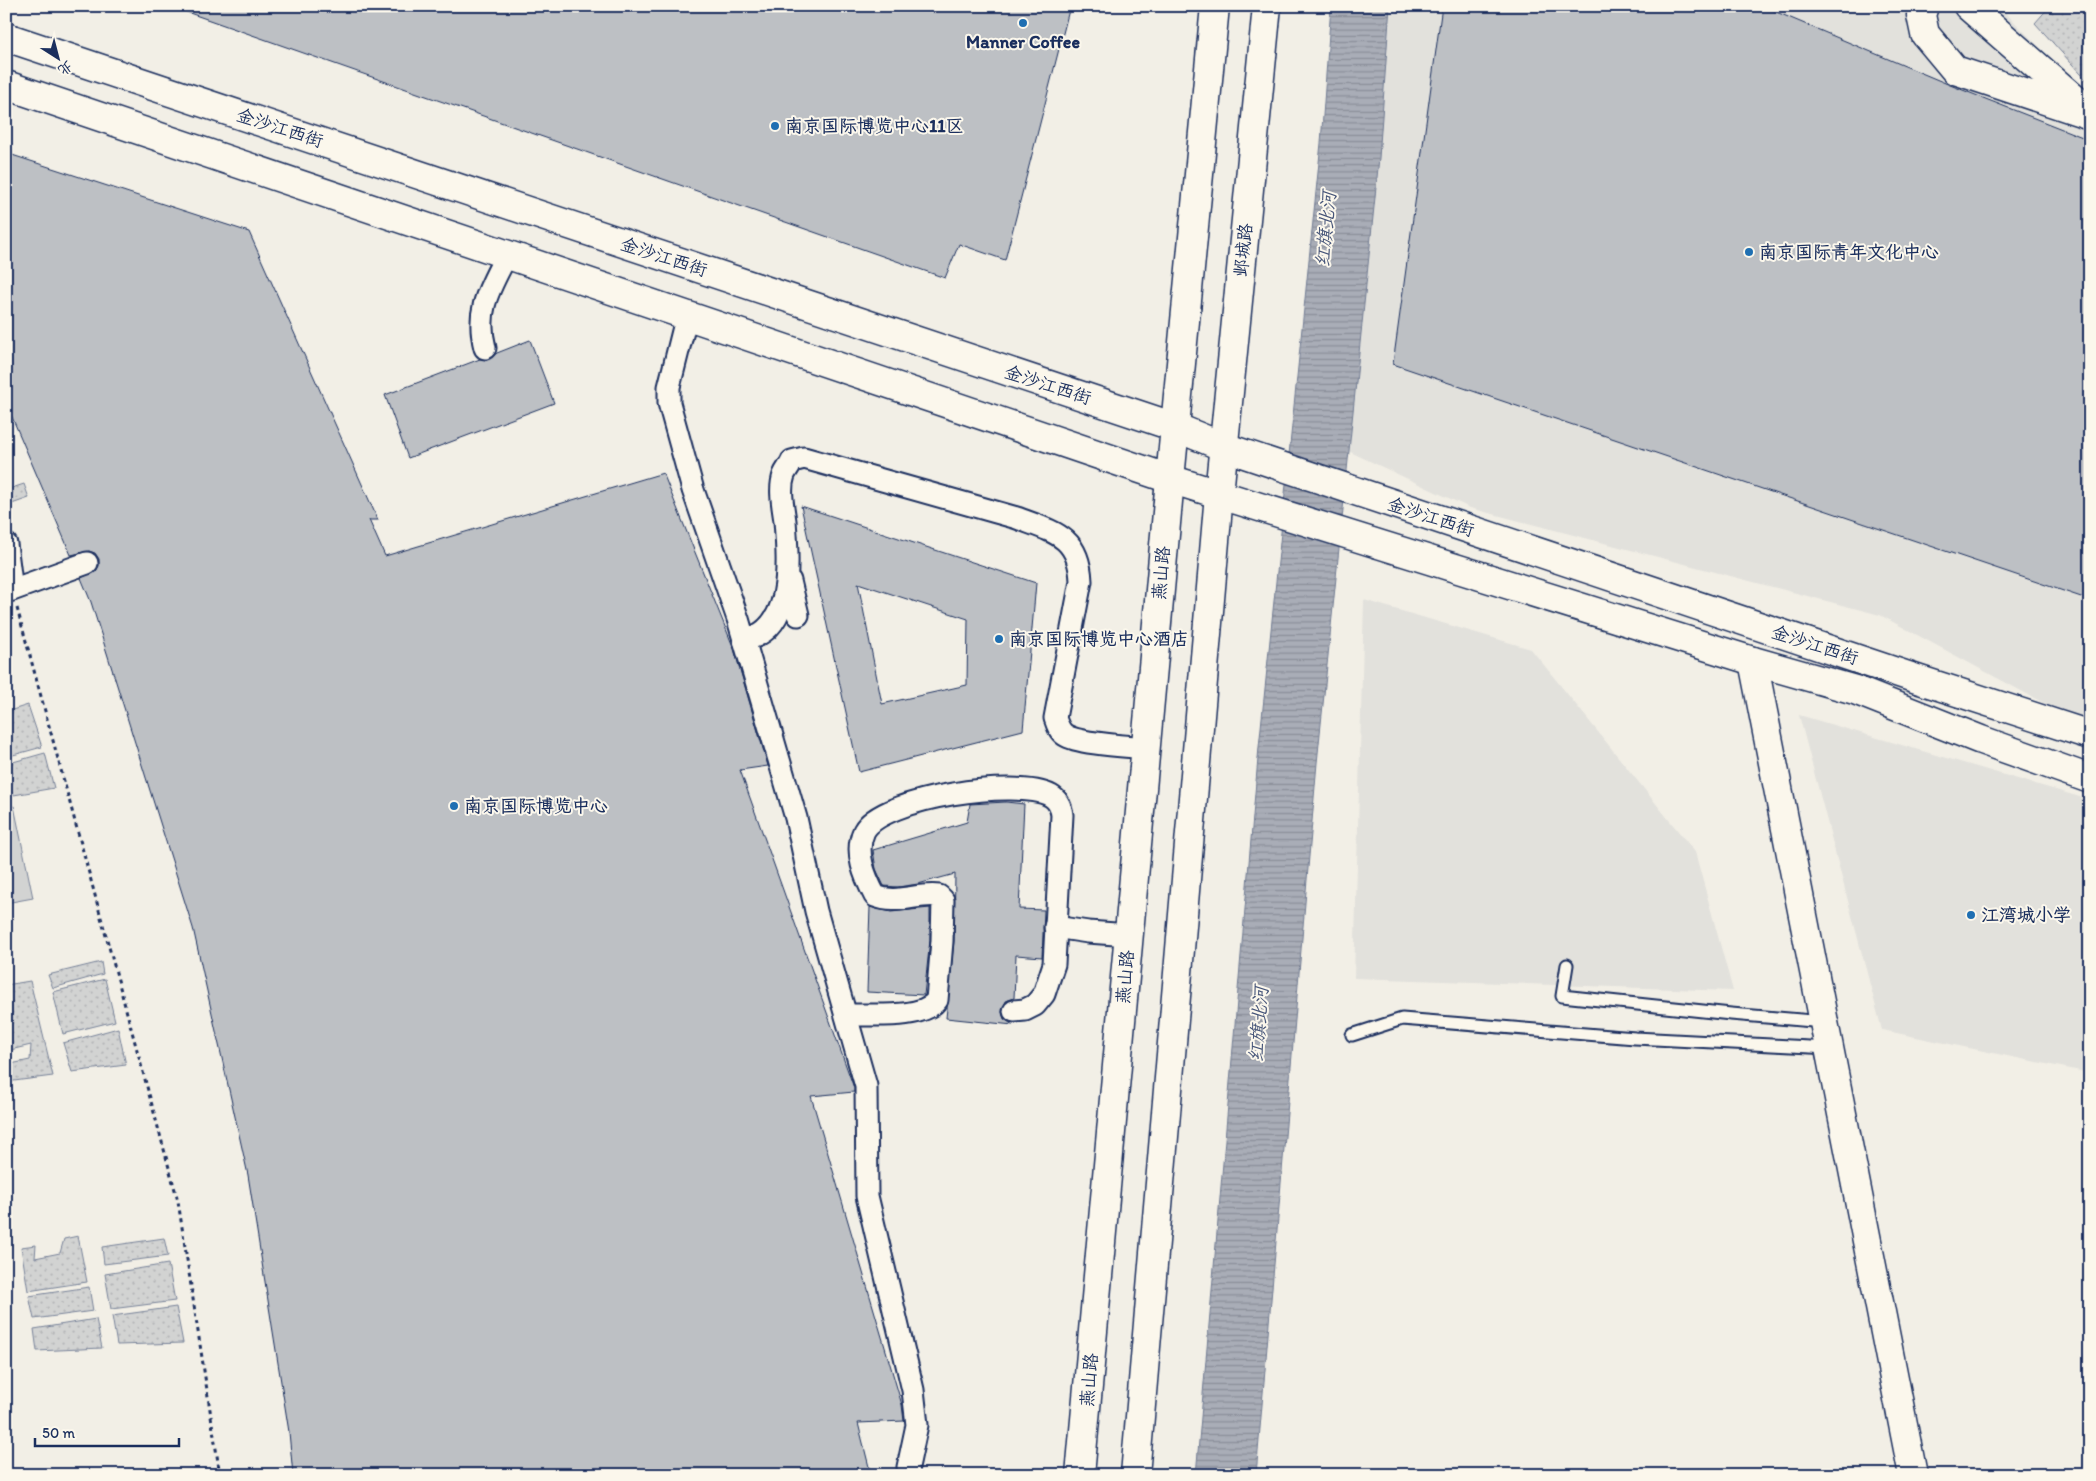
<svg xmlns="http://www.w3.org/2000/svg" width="2096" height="1481" font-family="Itim,'LXGW WenKai TC',sans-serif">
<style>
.built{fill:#e2e1dc}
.grass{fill:url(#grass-dots);stroke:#768198}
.pitch{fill:#d2d3d2;stroke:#768198}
.water{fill:url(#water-rules);stroke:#707b93}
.building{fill:#bdc0c4;stroke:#1b2f5e;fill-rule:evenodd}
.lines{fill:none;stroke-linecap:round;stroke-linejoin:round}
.service-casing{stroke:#1b2f5e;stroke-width:15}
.minor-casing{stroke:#1b2f5e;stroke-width:25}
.tertiary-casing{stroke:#1b2f5e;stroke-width:31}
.secondary-casing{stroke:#1b2f5e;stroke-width:31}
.path{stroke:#1b2f5e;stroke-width:3;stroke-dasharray:4 4;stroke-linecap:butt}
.service{stroke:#fbf7ec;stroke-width:11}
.minor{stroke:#fbf7ec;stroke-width:21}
.tertiary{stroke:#fbf7ec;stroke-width:28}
.secondary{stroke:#fbf7ec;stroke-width:28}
.poi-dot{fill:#1f6fb2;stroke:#fbf7ec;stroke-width:2}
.labels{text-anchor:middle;stroke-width:4;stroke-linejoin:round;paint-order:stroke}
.poi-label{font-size:18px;font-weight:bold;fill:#1b2f5e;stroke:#fbf7ec;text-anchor:start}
.street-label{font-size:18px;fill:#1b2f5e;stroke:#fbf7ec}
.water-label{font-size:19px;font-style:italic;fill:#465579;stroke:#fbf7ec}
</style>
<defs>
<pattern id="grass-dots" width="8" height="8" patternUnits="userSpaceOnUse" patternTransform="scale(1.25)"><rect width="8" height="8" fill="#d2d3d2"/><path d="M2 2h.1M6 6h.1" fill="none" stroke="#b4b5b7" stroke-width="1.8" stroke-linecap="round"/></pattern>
<pattern id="water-rules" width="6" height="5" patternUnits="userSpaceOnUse" patternTransform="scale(1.25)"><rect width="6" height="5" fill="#a9adb7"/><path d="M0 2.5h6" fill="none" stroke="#898d98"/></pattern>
</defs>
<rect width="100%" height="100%" fill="#f2efe6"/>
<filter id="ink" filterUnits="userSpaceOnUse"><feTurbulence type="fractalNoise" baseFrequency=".02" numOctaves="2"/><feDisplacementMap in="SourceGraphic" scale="10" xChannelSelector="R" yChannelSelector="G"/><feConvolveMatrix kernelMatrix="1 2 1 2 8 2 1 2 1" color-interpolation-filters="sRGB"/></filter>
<g filter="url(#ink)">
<g class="built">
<path d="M 1379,6 L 1999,6 L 2090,99 L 2090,728 L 1880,615 L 1470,508 L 1331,443 Z"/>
<path d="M 1364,600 L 1531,649 L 1695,852 L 1733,991 L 1354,978 Z"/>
<path d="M 1799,715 L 2090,800 L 2090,1073 L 1882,1030 Z"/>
</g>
<g class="grass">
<path d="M 2050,6 L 2090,6 L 2090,84 L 2035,23 Z"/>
<path d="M 24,484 L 29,498 L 6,506 L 6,490 Z"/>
<path d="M 28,705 L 42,747 L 6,757 L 6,712 Z"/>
<path d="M 45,753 L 54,788 L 8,796 L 6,764 Z"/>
<path d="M 101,962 L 103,974 L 53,988 L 48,975 Z"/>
<path d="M 105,979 L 115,1021 L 63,1034 L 53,992 Z"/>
<path d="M 30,981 L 53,1076 L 6,1082 L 6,1065 L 30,1060 L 31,1045 L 6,1051 L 6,985 Z"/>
<path d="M 118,1028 L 126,1065 L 72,1072 L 63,1043 Z"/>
<path d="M 78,1236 L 87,1282 L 28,1291 L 21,1247 L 36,1245 L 35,1258 L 60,1253 L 64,1239 Z"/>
<path d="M 164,1238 L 168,1256 L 104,1264 L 102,1247 Z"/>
<path d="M 168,1264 L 175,1301 L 111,1309 L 105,1274 Z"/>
<path d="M 89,1287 L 93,1311 L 34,1319 L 29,1296 Z"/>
<path d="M 176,1307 L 183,1343 L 117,1345 L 112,1316 Z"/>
<path d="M 96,1319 L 102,1348 L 37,1351 L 34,1329 Z"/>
</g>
<path class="pitch" d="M 14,806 L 33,898 L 6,903 L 6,807 Z"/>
<path class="water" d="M 1331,6 L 1390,6 L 1379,158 L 1317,763 L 1256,1475 L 1196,1475 L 1259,747 L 1321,143 Z"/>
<g class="building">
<path d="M 178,6 L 1070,6 L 1005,260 L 959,244 L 945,278 L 178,9 Z"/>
<path d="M 1442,6 L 1762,6 L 1950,85 L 2090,140 L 2090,600 L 1393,364 Z"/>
<path d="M 6,153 L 249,232 L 378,520 L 369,520 L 385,556 L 663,473 L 734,649 L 768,766 L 740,770 L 854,1088 L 854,1092 L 811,1096 L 902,1405 L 904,1421 L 858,1423 L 871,1475 L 293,1475 L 289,1432 L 248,1175 L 193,928 L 91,602 L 81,578 L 96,571 L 99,566 L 99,559 L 95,553 L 89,551 L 71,555 L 6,403 Z"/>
<path d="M 530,340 L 554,403 L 408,458 L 385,395 L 480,359 L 488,360 L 497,353 Z"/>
<path d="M 801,506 L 1036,583 L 1023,730 L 859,772 ZM 858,583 L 968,619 L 967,685 L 882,704 Z"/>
<path d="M 1006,802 L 1024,804 L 1019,909 L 1044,910 L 1042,957 L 1016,955 L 1014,998 L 1006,1001 L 1002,1012 L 1004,1019 L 1013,1025 L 946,1018 L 954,941 L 955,874 L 918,884 L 898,887 L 884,886 L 876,869 L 873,850 L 967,822 L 970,804 Z"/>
<path d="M 870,907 L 891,912 L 930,908 L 930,940 L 924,995 L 867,992 Z"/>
</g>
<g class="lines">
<defs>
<g id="service">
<path d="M 1567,965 L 1562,996 L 1731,1014 L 1824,1022"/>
<path d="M 1352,1035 L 1402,1019 L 1635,1038 L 1829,1048"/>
</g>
<g id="minor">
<path d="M 687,315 L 669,387 L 669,403 L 693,490 L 738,619 L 796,818 L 816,911 L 866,1086 L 867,1196 L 913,1390 L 917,1425 L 908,1467 L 909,1475"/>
<path d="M 485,348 C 475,309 490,288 507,254"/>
<path d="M 6,544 L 12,590"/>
<path d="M 790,581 L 798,615"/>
<path d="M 12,590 L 87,563"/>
<path d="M 744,640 C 795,630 788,560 785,521 C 783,506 779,489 784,475 C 786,470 790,466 792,461 L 804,458 L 1017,518 C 1054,532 1079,536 1081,581 L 1055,718 C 1057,724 1059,731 1065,735 C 1079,744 1127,746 1146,748"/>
<path d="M 1055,927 L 1088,932 L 1129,935"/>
<path d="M 847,1015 C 871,1014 922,1020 937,1000 L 942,941 L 943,900 L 939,896 C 917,893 897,905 875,896 C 865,877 854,852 864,831 C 882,797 1019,778 1051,796 C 1058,800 1061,807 1062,815 L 1054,964 L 1044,994 L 1035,1005 L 1025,1010 L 1014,1011"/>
</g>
<g id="tertiary">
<path d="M 1924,6 L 1921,15 L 1925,34 L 1955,70 L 2090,115"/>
<path d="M 1968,6 L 2085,108"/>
<path d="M 6,37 L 1175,427 L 1224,447 L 1920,680 L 2090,735"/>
<path d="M 6,85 L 1170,479 L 1753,661 L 1855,690 L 1981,740 L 2090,779"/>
<path d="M 1753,661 L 1913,1475"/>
</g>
<g id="secondary">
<path d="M 1080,1475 L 1170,479 L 1215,6"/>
<path d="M 1135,1475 L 1219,494 L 1267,6"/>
</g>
</defs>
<use href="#service" class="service-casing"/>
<use href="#minor" class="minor-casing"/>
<use href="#tertiary" class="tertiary-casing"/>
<use href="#secondary" class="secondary-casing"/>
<path class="path" d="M 17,608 L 178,1201 L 220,1475"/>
<use href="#service" class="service"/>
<use href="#minor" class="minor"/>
<use href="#tertiary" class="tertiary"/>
<use href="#secondary" class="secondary"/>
</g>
</g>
<g class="poi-dot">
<circle cx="1023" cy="23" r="5"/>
<circle cx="775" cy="126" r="5"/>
<circle cx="1749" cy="252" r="5"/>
<circle cx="999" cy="639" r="5"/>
<circle cx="454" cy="806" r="5"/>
<circle cx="1971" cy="915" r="5"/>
</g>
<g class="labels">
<g class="poi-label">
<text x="1023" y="48" text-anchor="middle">Manner Coffee</text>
<text x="785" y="132">南京国际博览中心11区</text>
<text x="1759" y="258">南京国际青年文化中心</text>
<text x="1009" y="645">南京国际博览中心酒店</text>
<text x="464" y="812">南京国际博览中心</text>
<text x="1981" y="921">江湾城小学</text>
</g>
<g class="street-label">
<text transform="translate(280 128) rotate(18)" y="6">金沙江西街</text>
<text transform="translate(1243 250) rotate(-84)" y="6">邺城路</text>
<text transform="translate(664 257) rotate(18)" y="6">金沙江西街</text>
<text transform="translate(1048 385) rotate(18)" y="6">金沙江西街</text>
<text transform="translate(1431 517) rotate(18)" y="6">金沙江西街</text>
<text transform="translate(1161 573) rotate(-85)" y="6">燕山路</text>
<text transform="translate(1815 645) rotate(18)" y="6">金沙江西街</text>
<text transform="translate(1125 977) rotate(-85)" y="6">燕山路</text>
<text transform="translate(1089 1380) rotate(-85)" y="6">燕山路</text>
</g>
<g class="water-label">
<text transform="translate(1325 229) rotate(-85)" y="7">红旗北河</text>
<text transform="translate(1258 1024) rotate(-86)" y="7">红旗北河</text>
</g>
</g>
<rect width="2096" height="1481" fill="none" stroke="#fbf7ec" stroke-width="25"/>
<rect x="12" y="12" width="2071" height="1456" fill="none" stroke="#1b2f5e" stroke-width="2" filter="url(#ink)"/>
<g transform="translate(58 58) rotate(144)" stroke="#fbf7ec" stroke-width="4" paint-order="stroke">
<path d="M0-4L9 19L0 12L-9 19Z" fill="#1b2f5e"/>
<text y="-8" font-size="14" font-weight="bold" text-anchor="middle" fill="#1b2f5e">北</text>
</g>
<path d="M35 1438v8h144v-8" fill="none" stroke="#1b2f5e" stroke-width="2.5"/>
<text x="42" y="1438" font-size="15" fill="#1b2f5e" stroke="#fbf7ec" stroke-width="4" paint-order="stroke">50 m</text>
</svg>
